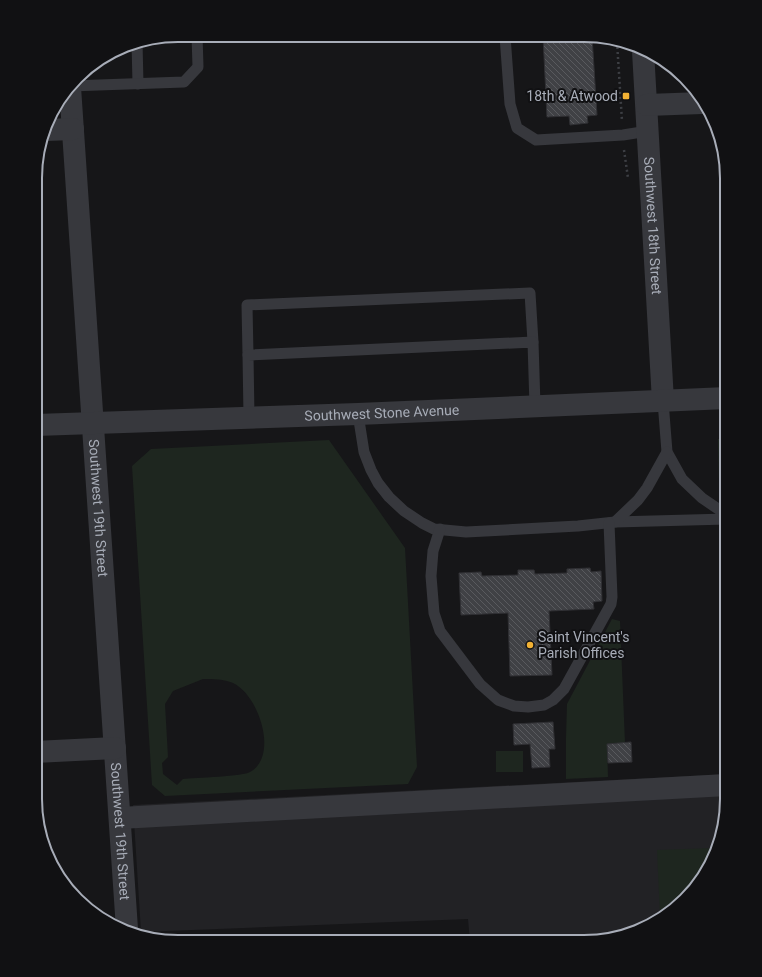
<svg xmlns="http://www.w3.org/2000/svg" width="762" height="977" font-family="Roboto,sans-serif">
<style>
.built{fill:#222225}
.green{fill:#1e261f;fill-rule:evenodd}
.building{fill:url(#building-back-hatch);stroke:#303034}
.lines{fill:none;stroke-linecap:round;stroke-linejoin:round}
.path{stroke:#3d3f44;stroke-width:2.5;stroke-dasharray:2 3;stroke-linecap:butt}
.lane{stroke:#37383d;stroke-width:11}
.street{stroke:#37383d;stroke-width:22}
.poi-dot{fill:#f2b134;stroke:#111113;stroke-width:1.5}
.labels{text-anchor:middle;stroke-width:4;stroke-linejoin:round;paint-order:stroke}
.poi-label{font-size:14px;fill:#a8adb8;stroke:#111113;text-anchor:end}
.street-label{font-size:14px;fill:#a8adb8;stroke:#111113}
.rim{fill:none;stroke:#a8adb8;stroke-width:2}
</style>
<defs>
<pattern id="building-back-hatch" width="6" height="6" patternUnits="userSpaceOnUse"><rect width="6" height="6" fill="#404145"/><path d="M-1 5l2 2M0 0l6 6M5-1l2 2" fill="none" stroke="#595a5e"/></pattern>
</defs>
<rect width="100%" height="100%" fill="#161618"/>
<path class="built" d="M 727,774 L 727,809 L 703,878 L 648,927 L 585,942 L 470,942 L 468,919 L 141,932 L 133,805 Z"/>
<g class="green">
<path d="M 727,438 L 727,482 L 719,483 L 718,439 Z"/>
<path d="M 329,440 L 405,548 L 417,767 L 408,784 L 165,796 L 152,785 L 132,466 L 151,449 ZM 203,679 C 213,679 224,679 233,683 C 259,695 279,756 250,772 C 245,776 194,778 183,779 L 177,785 L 163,774 L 162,763 L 168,757 L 165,704 L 173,691 Z"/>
<path d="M 612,619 L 620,621 L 625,743 L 607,744 L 608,777 L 566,779 L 566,738 L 567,704 Z"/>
<rect x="496" y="751" width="27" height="21"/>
<path d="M 713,848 L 703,878 L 660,916 L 657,850 Z"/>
</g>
<g class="building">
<path d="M 543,36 L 592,36 L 597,115 L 587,116 L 588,123 L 570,125 L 569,116 L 547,117 Z"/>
<path d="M 590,568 L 591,572 L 601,571 L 602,601 L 593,602 L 594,609 L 549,611 L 552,675 L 510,676 L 508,613 L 461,615 L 459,573 L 481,572 L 482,576 L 518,575 L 518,570 L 534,570 L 535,574 L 567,573 L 567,569 Z"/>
<path d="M 553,722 L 555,749 L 549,749 L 550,767 L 532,768 L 530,744 L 514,745 L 513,724 Z"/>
<path d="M 631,742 L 632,762 L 608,763 L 607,744 Z"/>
</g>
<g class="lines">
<g class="path">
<path d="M 617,42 L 622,121"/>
<path d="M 624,150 L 628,178"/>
</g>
<g class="lane">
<path d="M 505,36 L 510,104 L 517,128 L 536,140 L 623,135 L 648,131"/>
<path d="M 137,42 L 138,84"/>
<path d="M 70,86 L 184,82 L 198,67 L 197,35"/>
<path d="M 248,355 L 247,305 L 530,293 L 533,342"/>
<path d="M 663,401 L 667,452 L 682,479 L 702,498 L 727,515"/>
<path d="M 358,414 L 364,452 L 371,470 L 378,483 L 389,497 L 404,511 L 422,523 L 434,529 L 466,532 L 578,526 L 615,522 L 727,519"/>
<path d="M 249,417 L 248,355 L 533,342 L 535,406"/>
<path d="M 615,522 L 638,500 L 647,488 L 667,452"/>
<path d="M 440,529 L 433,551 L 431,576 L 434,613 L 440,631 L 480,684 L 498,700 L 514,706 L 528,707 L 544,705 L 553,700 L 564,689 L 611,604 L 612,597 L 609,523"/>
</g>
<g class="street">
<path id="s1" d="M 643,51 L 663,401"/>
<path id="s2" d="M 70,87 L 127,929"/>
<path d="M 647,105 L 702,103"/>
<path d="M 46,130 L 73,129"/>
<path id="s3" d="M 36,425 L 358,414 L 727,398"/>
<path d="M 35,752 L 115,748"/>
<path d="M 120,818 L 727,785"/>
</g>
</g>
<g class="poi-dot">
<rect x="622" y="92" width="8" height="8" rx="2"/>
<circle cx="530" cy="645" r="4"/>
</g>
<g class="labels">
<g class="poi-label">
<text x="618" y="101">18th &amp; Atwood</text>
<text x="538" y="642" text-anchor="start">Saint Vincent's<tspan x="538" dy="16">Parish Offices</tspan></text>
</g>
<g class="street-label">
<text dy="5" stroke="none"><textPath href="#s1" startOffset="175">Southwest 18th Street</textPath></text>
<text dy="5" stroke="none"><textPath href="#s3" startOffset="346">Southwest Stone Avenue</textPath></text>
<text dy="5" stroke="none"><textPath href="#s2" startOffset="422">Southwest 19th Street</textPath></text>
<text dy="5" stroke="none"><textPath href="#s2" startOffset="746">Southwest 19th Street</textPath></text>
</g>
</g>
<path d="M0 0H762V977H0ZM178 42H584A136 136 0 0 1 720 178V799A136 136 0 0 1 584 935H178A136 136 0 0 1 42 799V178A136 136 0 0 1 178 42Z" fill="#111113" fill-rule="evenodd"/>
<path class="rim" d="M178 42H584A136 136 0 0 1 720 178V799A136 136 0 0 1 584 935H178A136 136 0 0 1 42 799V178A136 136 0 0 1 178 42Z"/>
</svg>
